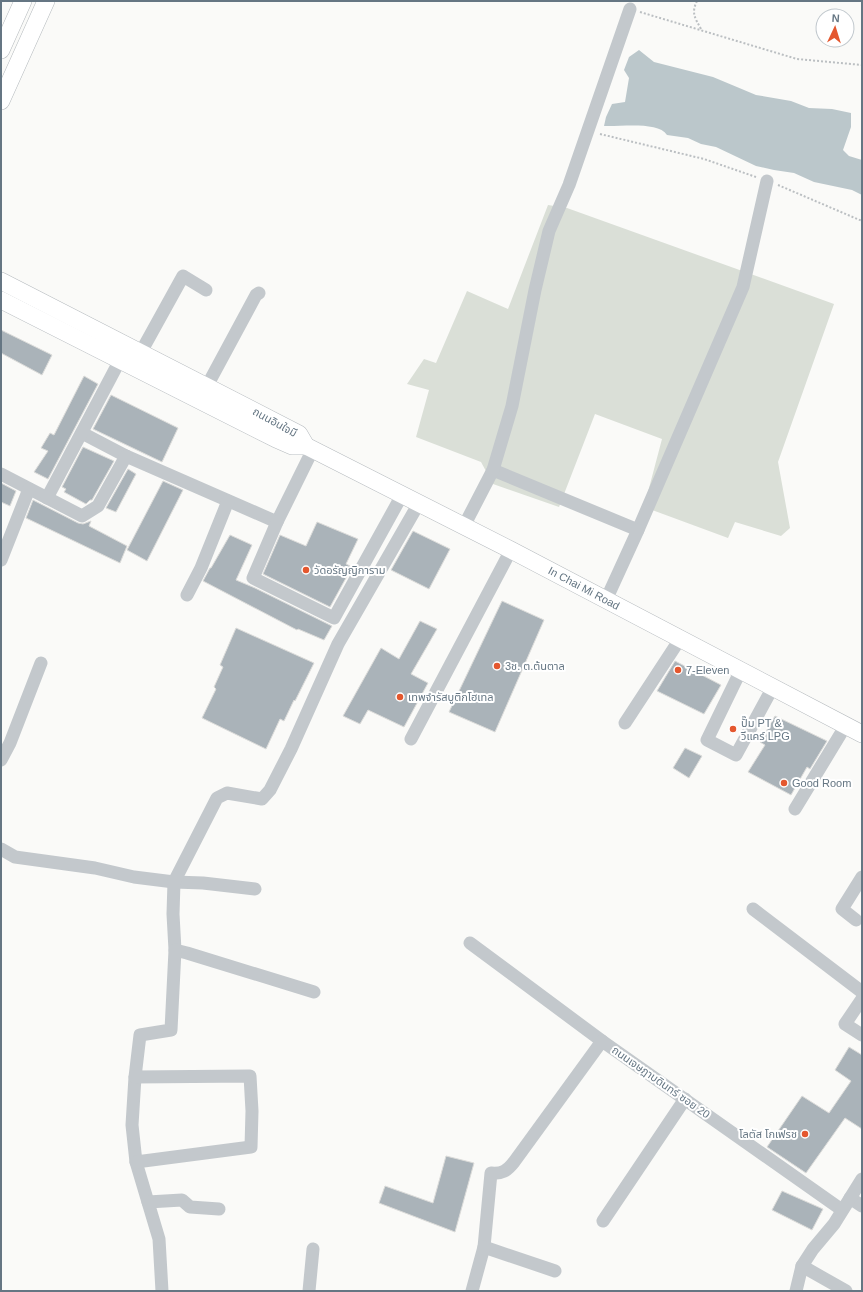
<svg xmlns="http://www.w3.org/2000/svg" width="863" height="1292" font-family="Arial,'Noto Sans Thai',sans-serif">
<style>
.green{fill:#dadfd7}
.water{fill:#bbc7cb}
.building{fill:#aab3b9;stroke:#dcdcda}
.lines{fill:none;stroke-linecap:round;stroke-linejoin:round}
.major-casing{stroke:#b5babe;stroke-width:18}
.path{stroke:#bbbfc2;stroke-width:2;stroke-dasharray:2 2;stroke-linecap:butt}
.minor{stroke:#c3c8cc;stroke-width:13}
.major{stroke:#fff;stroke-width:17}
.poi-dot{fill:#e4572e;stroke:#fff;stroke-width:1.5}
.labels{text-anchor:middle;stroke-width:4;stroke-linejoin:round;paint-order:stroke}
.street-label{font-size:11px;fill:#657683;stroke:#fff}
.poi-label{font-size:11px;fill:#657683;stroke:#fff;text-anchor:start}
</style>
<rect width="100%" height="100%" fill="#fafaf8"/>
<path class="green" d="M 548,205 L 567,208 L 834,304 L 778,462 L 790,528 L 781,536 L 735,522 L 728,538 L 644,507 L 662,439 L 595,414 L 559,507 L 493,484 L 481,462 L 416,437 L 429,390 L 407,384 L 424,359 L 436,363 L 467,291 L 508,309 Z"/>
<path class="water" d="M 639,50 L 654,62 L 713,77 L 756,95 L 791,101 L 809,108 L 832,109 L 851,113 L 851,127 L 843,150 L 849,156 L 862,160 L 862,195 L 852,190 L 814,182 L 794,173 L 774,170 L 756,166 L 716,147 L 701,144 L 688,138 L 667,135 C 658,121 620,127 604,126 L 606,117 L 612,104 L 625,102 L 629,78 L 624,70 L 629,57 Z"/>
<g class="building">
<path d="M 1,330 L 52,355 L 42,375 L 1,353 Z"/>
<path d="M 84,376 L 98,384 L 48,479 L 34,472 L 48,451 L 41,448 L 50,433 L 54,435 Z"/>
<path d="M 111,395 L 178,428 L 162,462 L 93,429 Z"/>
<path d="M 83,447 L 114,461 L 92,500 L 90,500 L 86,504 L 64,492 L 66,489 L 62,487 Z"/>
<path d="M 128,469 L 136,474 L 116,512 L 106,508 Z"/>
<path d="M 163,481 L 183,490 L 147,561 L 127,550 Z"/>
<path d="M 1,483 L 16,491 L 10,506 L 1,502 Z"/>
<path d="M 33,500 L 78,523 L 83,524 L 91,521 L 89,526 L 127,546 L 120,563 L 26,518 Z"/>
<path d="M 317,522 L 358,539 L 346,564 L 352,567 L 330,607 L 263,574 L 280,535 L 306,546 Z"/>
<path d="M 413,531 L 450,549 L 429,589 L 391,570 Z"/>
<path d="M 230,535 L 252,545 L 236,580 L 255,588 L 332,626 L 324,640 L 298,629 L 297,630 L 203,581 L 210,568 L 211,568 Z"/>
<path d="M 502,601 L 544,620 L 495,732 L 449,712 Z"/>
<path d="M 420,621 L 437,629 L 411,674 L 428,683 L 404,727 L 368,710 L 360,724 L 343,716 L 381,648 L 399,659 Z"/>
<path d="M 236,628 L 314,663 L 295,701 L 294,700 L 284,721 L 280,719 L 266,749 L 202,718 L 216,689 L 214,687 L 223,667 L 220,665 Z"/>
<path d="M 675,661 L 721,685 L 704,714 L 657,691 Z"/>
<path d="M 775,716 L 827,741 L 810,769 L 807,767 L 791,795 L 748,772 L 765,745 L 760,742 Z"/>
<path d="M 685,748 L 702,756 L 689,778 L 673,768 Z"/>
<path d="M 849,1047 L 862,1055 L 862,1129 L 845,1118 L 806,1173 L 767,1147 L 802,1096 L 829,1113 L 851,1081 L 835,1070 Z"/>
<path d="M 446,1156 L 474,1163 L 455,1232 L 379,1203 L 385,1186 L 433,1203 Z"/>
<path d="M 782,1191 L 823,1209 L 812,1230 L 772,1210 Z"/>
</g>
<g class="lines">
<defs>
<g id="major">
<path d="M 1,50 L 23,1"/>
<path d="M 1,101 L 46,1"/>
<path d="M 1,281 L 299,434 L 306,446"/>
<path d="M 1,300 L 276,439 L 292,446 L 306,446 L 511,550 L 862,734"/>
</g>
</defs>
<use href="#major" class="major-casing"/>
<g class="path">
<path d="M 697,1 C 691,13 695,18 701,29"/>
<path d="M 640,12 L 797,59 L 862,65"/>
<path d="M 600,134 L 704,159 L 756,177"/>
<path d="M 778,185 L 862,221"/>
</g>
<g class="minor">
<path d="M 141,352 L 183,276 L 206,290"/>
<path d="M 207,386 L 256,295 L 259,293"/>
<path d="M 82,433 L 126,456 L 277,522 L 313,449"/>
<path d="M 493,470 L 638,530 L 743,287 L 767,181"/>
<path d="M 1,474 L 82,516 L 98,506 L 126,456"/>
<path d="M 47,498 L 120,360"/>
<path d="M 277,522 L 253,578 L 334,618 L 402,495"/>
<path d="M 464,526 L 493,470 L 512,406 L 535,290 L 549,231 L 569,185 L 630,9"/>
<path d="M 1,560 L 29,489"/>
<path d="M 187,595 L 201,568 L 228,501"/>
<path d="M 606,600 L 638,530"/>
<path d="M 741,670 L 707,740 L 736,755 L 773,687"/>
<path d="M 625,723 L 680,639"/>
<path d="M 411,739 L 511,550"/>
<path d="M 1,760 L 10,743 L 41,663"/>
<path d="M 795,809 L 846,725"/>
<path d="M 1,849 L 15,857 L 95,868 L 134,877 L 174,882 L 203,883 L 255,889"/>
<path d="M 753,909 L 862,992"/>
<path d="M 856,920 L 842,909 L 862,877"/>
<path d="M 470,943 L 602,1041"/>
<path d="M 314,992 L 187,953 L 175,950 L 173,914 L 174,882 L 217,798 L 227,793 L 262,799 L 270,790 L 291,749 L 338,644 L 419,503"/>
<path d="M 862,999 L 845,1024 L 862,1035"/>
<path d="M 135,1077 L 132,1125 L 136,1162 L 159,1239 L 162,1291"/>
<path d="M 136,1162 L 251,1147 L 252,1111 L 250,1076 L 135,1077 L 140,1035 L 171,1030 L 175,950"/>
<path d="M 850,1198 L 862,1206"/>
<path d="M 148,1202 L 182,1200 L 190,1207 L 219,1209"/>
<path d="M 603,1221 L 685,1099"/>
<path d="M 802,1266 L 846,1291"/>
<path d="M 555,1271 L 484,1247 L 491,1173 C 502,1174 507,1171 514,1162 L 602,1041 L 842,1210"/>
<path d="M 309,1291 L 313,1249"/>
<path d="M 472,1291 L 484,1247"/>
<path d="M 796,1291 L 802,1266 L 813,1249 L 834,1224 L 862,1179"/>
</g>
<use href="#major" class="major"/>
</g>
<g class="poi-dot">
<circle cx="306" cy="570" r="4"/>
<circle cx="497" cy="666" r="4"/>
<circle cx="678" cy="670" r="4"/>
<circle cx="400" cy="697" r="4"/>
<circle cx="733" cy="729" r="4"/>
<circle cx="784" cy="783" r="4"/>
<circle cx="805" cy="1134" r="4"/>
</g>
<g class="labels">
<g class="street-label">
<text transform="translate(275 422) rotate(29)" y="4">ถนนอินใจมี</text>
<text transform="translate(584 588) rotate(28)" y="4">In Chai Mi Road</text>
<text transform="translate(661 1082) rotate(35)" y="4">ถนนเจษฎาบดินทร์ ซอย 20</text>
</g>
<g class="poi-label">
<text x="314" y="574">วัดอรัญญิการาม</text>
<text x="505" y="670">3ช. ต.ต้นตาล</text>
<text x="686" y="674">7-Eleven</text>
<text x="408" y="701">เทพจำรัสบูติกโฮเทล</text>
<text x="741" y="727">ปั๊ม PT &amp;<tspan x="741" dy="13">วีแคร์ LPG</tspan></text>
<text x="792" y="787">Good Room</text>
<text x="797" y="1138" text-anchor="end">โลตัส โกเฟรช</text>
</g>
</g>
<rect width="863" height="1292" fill="none" stroke="#657683" stroke-width="4"/>
<g transform="translate(835 28) rotate(4)"><circle r="19" fill="#ffffff" stroke="#c1c8cd"/>
<path d="M0-3L7 15L0 10L-7 15Z" fill="#e4572e"/>
<text y="-6" font-size="11" font-weight="bold" text-anchor="middle" fill="#657683">N</text>
</g>
</svg>
